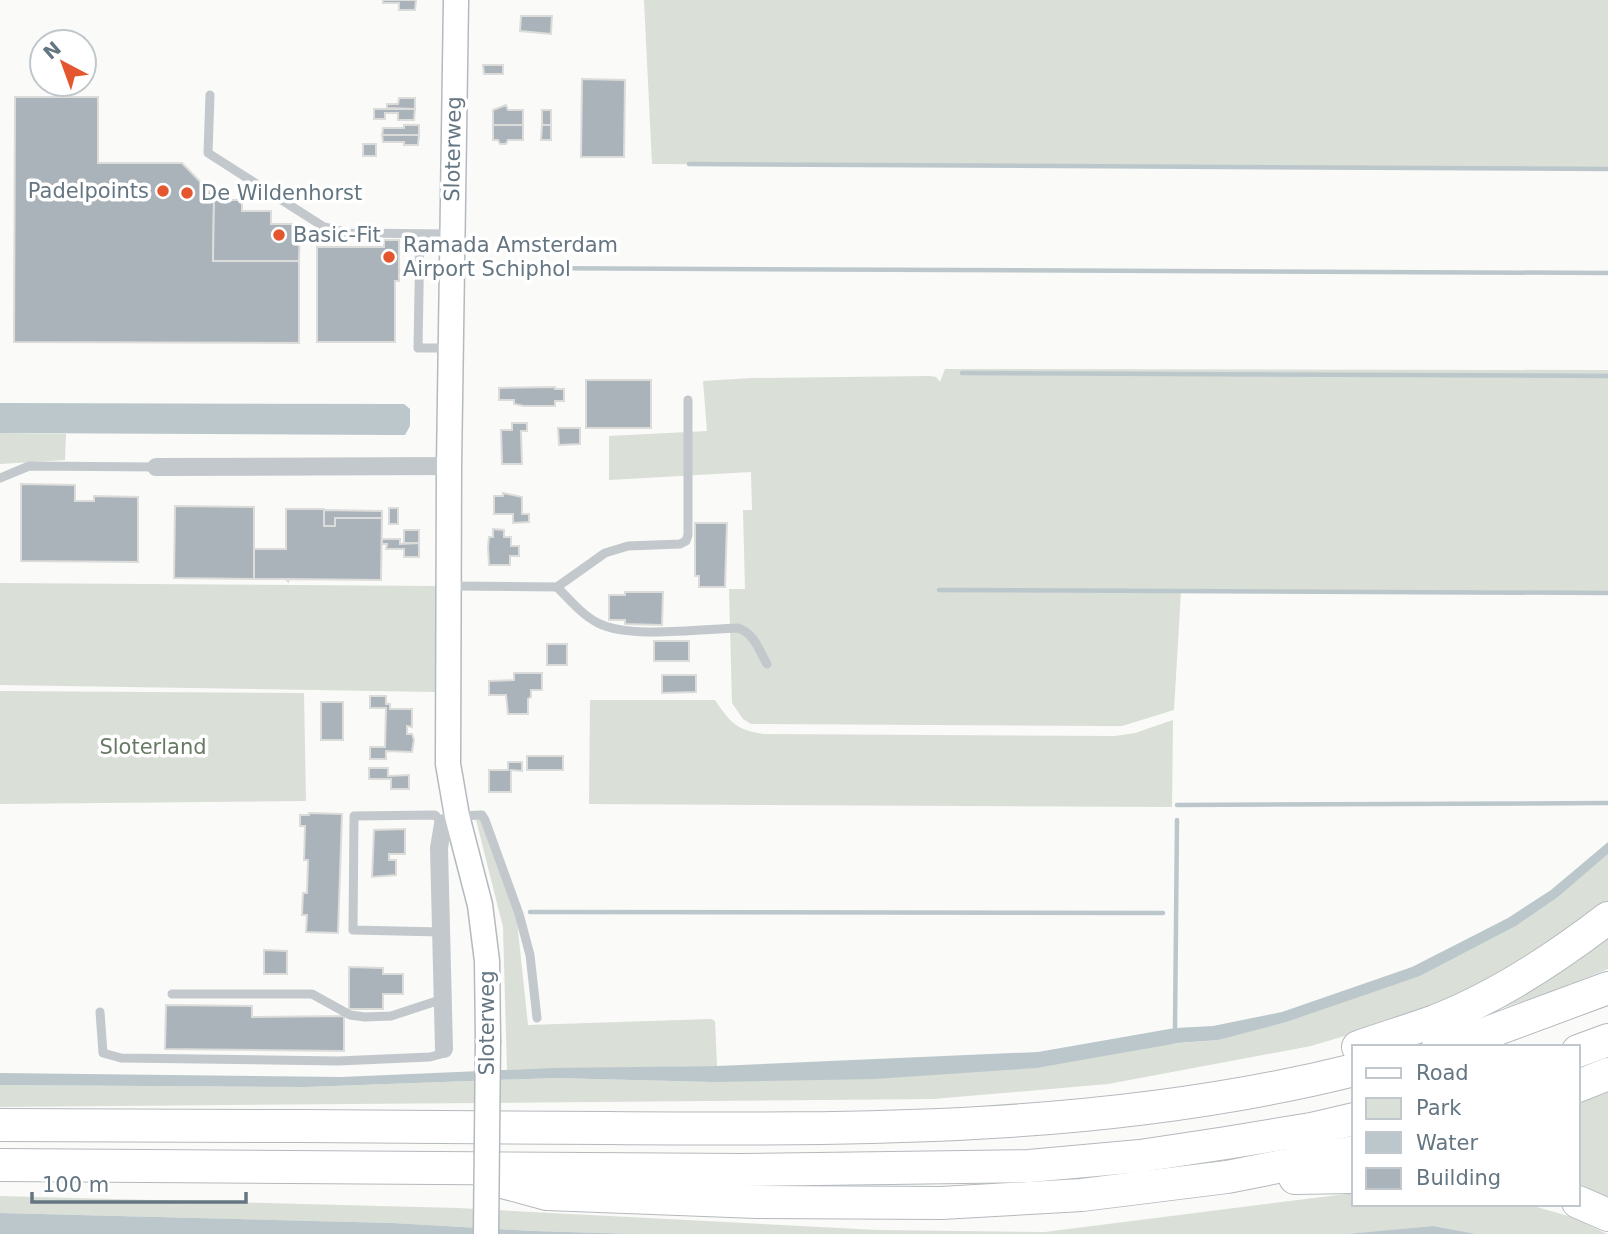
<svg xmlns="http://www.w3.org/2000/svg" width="1608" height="1234" font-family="'DejaVu Sans',sans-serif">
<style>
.green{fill:#dadfd7}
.water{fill:#bbc7cb}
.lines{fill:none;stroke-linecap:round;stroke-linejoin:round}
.stream{stroke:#bbc7cb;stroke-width:4.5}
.building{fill:#aab3b9;stroke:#dcdcda;stroke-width:2}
.secondary-casing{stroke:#b3babf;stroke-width:27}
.highway-casing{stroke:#b4b9bd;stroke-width:34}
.lane{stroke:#c3c8cc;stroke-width:9}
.street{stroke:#c3c8cc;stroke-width:18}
.secondary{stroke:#fff;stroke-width:24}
.highway{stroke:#fff;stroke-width:32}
.secondary-bridge-casing{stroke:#b3babf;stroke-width:27;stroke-linecap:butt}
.secondary-bridge{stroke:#fff;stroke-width:24}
.poi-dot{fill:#e4572e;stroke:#fff;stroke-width:2.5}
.labels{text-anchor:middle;stroke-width:7;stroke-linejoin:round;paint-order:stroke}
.street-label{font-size:21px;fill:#657683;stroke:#fff}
.poi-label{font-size:21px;fill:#657683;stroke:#fff;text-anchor:start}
.park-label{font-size:21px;fill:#687a64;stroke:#fff}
</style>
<rect width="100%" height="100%" fill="#fafaf8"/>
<g class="green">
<path d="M 644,0 L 1608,0 L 1608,169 L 652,164 Z"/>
<path d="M 945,369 L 1608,370 L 1608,593 L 1181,591 L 1174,710 L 1122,726 L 1103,726 L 751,724 L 743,719 L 732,703 L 729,589 L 745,589 L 743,510 L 752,510 L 751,472 L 609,480 L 609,436 L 707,431 L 703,381 L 752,378 L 930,376 L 936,377 L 940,382 Z"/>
<path d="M 0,433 L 66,434 L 65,460 L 0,464 Z"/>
<path d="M 0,583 L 436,586 L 437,692 L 0,685 Z"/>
<path d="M 0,691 L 304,693 L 306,801 L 0,804 Z"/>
<path d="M 590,700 L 715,700 C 730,723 738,731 765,734 L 1115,736 L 1135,733 L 1173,720 L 1172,807 L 589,804 Z"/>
<path d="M 480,818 L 517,921 L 528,1025 L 711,1019 L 715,1021 L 717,1066 L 507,1070 L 503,927 L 476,820 Z"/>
<path d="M 1608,854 L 1608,905 L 1515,968 L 1432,1010 L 1311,1046 L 1108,1084 L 933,1099 L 0,1107 L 0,1085 L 306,1087 L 554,1078 L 713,1082 L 1218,1040 L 1420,976 L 1516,926 L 1558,897 Z"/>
<path d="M 1608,934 L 1608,969 L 1543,995 L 1449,1025 Z"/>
<path d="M 1608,1092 L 1608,1206 L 1578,1192 L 1578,1104 Z"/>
<path d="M 1354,1193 L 1354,1204 L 1526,1204 L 1572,1217 L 1607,1234 L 1477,1234 L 1433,1226 L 1349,1234 L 637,1234 L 534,1231 L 393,1223 L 0,1213 L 0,1196 L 458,1208 L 877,1230 L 1045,1232 Z"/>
</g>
<g class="water">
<path d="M 0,403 L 404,404 L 410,409 L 410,426 L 405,435 L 394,435 L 0,433 Z"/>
<path d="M 1608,842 L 1608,854 L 1558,897 L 1516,926 L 1420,976 L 1286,1022 L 1218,1040 L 1178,1043 L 1036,1068 L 874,1079 L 713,1082 L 554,1078 L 306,1087 L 0,1085 L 0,1073 L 341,1077 L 554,1068 L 717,1066 L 1038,1052 L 1175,1028 L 1213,1026 L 1282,1012 L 1412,967 L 1508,918 L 1551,890 Z"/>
<path d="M 0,1213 L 393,1223 L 534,1231 L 637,1234 L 0,1234 Z"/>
<path d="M 1433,1226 L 1477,1234 L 1349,1234 L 1357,1233 Z"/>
</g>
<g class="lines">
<g class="stream">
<path d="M 689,164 L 1608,169"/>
<path d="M 507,268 L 1608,273"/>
<path d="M 962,373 L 1608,376"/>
<path d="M 939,590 L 1608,593"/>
<path d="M 1177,805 L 1608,803"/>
<path d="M 530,912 L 1163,913"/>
<path d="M 1175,1028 L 1177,820"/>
</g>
</g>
<g class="building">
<path d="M 383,0 L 416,0 L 415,10 L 399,10 L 399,3 L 383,3 Z"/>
<path d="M 521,16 L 552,16 L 551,34 L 520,31 Z"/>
<path d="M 483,65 L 503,65 L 503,74 L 484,74 Z"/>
<path d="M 582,79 L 625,80 L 624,157 L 581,157 Z"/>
<path d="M 15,97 L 98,97 L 98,163 L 182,163 L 214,196 L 213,261 L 299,261 L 299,343 L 14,342 Z"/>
<path d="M 399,98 L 415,98 L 415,109 L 387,108 L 387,104 L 398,104 Z"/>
<path d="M 506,105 L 508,110 L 523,110 L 523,125 L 493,125 L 493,110 Z"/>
<path d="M 374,109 L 415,109 L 414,120 L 398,120 L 398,113 L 385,113 L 385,119 L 374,119 Z"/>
<rect x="542" y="110" width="9" height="15"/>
<path d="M 404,125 L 419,125 L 419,135 L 382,135 L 383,128 L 404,128 Z"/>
<path d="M 493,125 L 523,125 L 523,140 L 508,140 L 506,144 L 500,144 L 498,140 L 493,140 Z"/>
<path d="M 542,125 L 551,125 L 551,140 L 541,140 Z"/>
<path d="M 382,135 L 419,135 L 418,145 L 404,145 L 404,142 L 383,142 Z"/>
<rect x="363" y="144" width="13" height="12"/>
<path d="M 214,200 L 242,200 L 242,211 L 271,211 L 271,224 L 300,224 L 299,261 L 213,261 Z"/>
<path d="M 384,240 L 399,240 L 399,281 L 395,281 L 395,342 L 317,342 L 317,247 L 384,247 Z"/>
<rect x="586" y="380" width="65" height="48"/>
<path d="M 555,387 L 555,389 L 564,389 L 564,401 L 555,401 L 555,406 L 524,406 L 514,404 L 514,400 L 499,400 L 499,388 Z"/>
<path d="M 512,423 L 527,423 L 527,431 L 521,431 L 522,464 L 502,464 L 501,430 L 512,430 Z"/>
<path d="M 558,428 L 580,428 L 580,444 L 559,445 Z"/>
<path d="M 21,484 L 75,485 L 75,501 L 94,501 L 94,496 L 138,497 L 138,562 L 21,561 Z"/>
<path d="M 503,493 L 522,497 L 522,514 L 529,514 L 529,522 L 513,523 L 513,514 L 494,514 L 494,496 L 503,496 Z"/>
<path d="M 175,506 L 254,507 L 254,579 L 174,578 Z"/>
<rect x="389" y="508" width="9" height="16"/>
<path d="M 286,509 L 324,509 L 324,526 L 335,526 L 335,518 L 382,518 L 381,580 L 288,579 L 288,581 L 286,579 L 254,579 L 254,549 L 286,549 Z"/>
<path d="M 324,510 L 382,511 L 382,518 L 335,518 L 335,526 L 324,526 Z"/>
<path d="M 695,523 L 727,523 L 725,587 L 699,587 L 699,576 L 695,576 Z"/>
<path d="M 493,529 L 504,530 L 504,537 L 511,537 L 511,546 L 519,546 L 519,556 L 510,556 L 510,565 L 489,565 L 488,547 L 489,537 L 493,537 Z"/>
<rect x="404" y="530" width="15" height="13"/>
<path d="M 382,539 L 400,539 L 400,544 L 419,543 L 419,557 L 404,557 L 404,549 L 386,549 L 387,544 L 382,544 Z"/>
<path d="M 625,592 L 663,592 L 662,625 L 625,624 L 625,620 L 609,620 L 609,595 L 625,595 Z"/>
<rect x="654" y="641" width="35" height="20"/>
<rect x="547" y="644" width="20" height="21"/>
<path d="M 514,673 L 542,673 L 542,690 L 531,690 L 531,697 L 528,699 L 528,714 L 508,714 L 506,695 L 489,695 L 489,681 L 514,680 Z"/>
<path d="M 662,675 L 696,675 L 696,692 L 662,693 Z"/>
<path d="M 370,696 L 386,696 L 386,704 L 390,704 L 390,709 L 412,709 L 412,727 L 407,726 L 407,734 L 412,734 L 414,740 L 412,752 L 386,751 L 386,759 L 370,759 L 370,747 L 385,747 L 386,708 L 370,708 Z"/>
<rect x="321" y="702" width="22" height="38"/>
<rect x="527" y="756" width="36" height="14"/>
<path d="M 508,762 L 522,762 L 522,771 L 511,770 L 511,792 L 489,792 L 489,770 L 508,770 Z"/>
<path d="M 369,768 L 388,768 L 388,776 L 409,775 L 409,789 L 391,789 L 391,779 L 369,779 Z"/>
<path d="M 309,813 L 342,814 L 338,933 L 306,932 L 307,915 L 302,915 L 303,893 L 307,893 L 308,860 L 304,860 L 305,826 L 300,826 L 300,815 L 309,815 Z"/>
<path d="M 405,829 L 405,854 L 389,854 L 389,860 L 396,860 L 396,875 L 372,877 L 374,830 Z"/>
<path d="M 264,950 L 287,951 L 287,974 L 264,974 Z"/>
<path d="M 349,967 L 383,968 L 383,974 L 403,974 L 403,994 L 383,994 L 383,1009 L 349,1009 Z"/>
<path d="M 166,1005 L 252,1006 L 252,1017 L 344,1016 L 344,1051 L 165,1049 Z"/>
</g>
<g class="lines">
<defs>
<path id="secondary" d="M 456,0 L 449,466 L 448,764 L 457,816 L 480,905 L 487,961 L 488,1040"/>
<g id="highway">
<path d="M 1358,1047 C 1384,1038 1410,1030 1435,1021 C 1497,997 1556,958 1608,918"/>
<path d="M 1438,1047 L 1484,1034 L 1608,988"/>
<path d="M 1578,1051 L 1608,1040"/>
<path d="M 1578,1086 L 1608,1074"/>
<path d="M 0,1125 C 203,1125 405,1127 608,1128 C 858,1130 1110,1131 1354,1070"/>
<path d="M 0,1165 L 743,1170 L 1029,1166 L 1140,1156 L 1226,1143 L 1311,1129 L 1354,1119"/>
<path d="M 1295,1178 L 1354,1177"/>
<path d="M 495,1180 L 547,1194 L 757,1202 L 941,1203 L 1082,1195 L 1227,1177 L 1354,1152"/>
<path d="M 1578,1202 L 1608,1215"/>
</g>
</defs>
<use href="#secondary" class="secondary-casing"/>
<use href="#highway" class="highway-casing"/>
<g class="lane">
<path d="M 210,95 L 208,153 L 324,227 L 349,233 L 452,234"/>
<path d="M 420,234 L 418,348 L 449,348"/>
<path d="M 0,478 L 29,466 L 156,467"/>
<path d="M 451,586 L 557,587 L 605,553 L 628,546 L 680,544 L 686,541 L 688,535 L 688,400"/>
<path d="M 557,587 C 569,599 582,615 598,623 C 628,639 702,629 738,628 C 754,633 759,650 767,664"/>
<path d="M 459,816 L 482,815 L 485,820 L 519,914 L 530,955 L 537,1018"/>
<path d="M 441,932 L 353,930 L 354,816 L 435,815 L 443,824"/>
<path d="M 172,994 L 312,994 L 350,1015 L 365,1017 L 391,1016 L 443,999"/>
<path d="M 100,1012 L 103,1053 L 121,1058 L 338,1061 L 430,1057 L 441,1054 L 444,1049"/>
</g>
<g class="street">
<path d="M 156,467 L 449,466"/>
<path d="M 444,1049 L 439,848 L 443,824 L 457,816"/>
</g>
<use href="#secondary" class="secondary"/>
<use href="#highway" class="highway"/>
<defs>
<path id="secondary-bridge" d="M 486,1234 L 488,1040"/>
</defs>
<use href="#secondary-bridge" class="secondary-bridge-casing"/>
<use href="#secondary-bridge" class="secondary-bridge"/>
</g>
<g class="poi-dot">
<circle cx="163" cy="191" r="7"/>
<circle cx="187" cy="193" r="7"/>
<circle cx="279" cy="235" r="7"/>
<circle cx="389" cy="257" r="7"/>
</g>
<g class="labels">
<g class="street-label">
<text transform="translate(453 149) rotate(-89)" y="7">Sloterweg</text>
<text transform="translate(487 1023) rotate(-90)" y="7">Sloterweg</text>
</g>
<g class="poi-label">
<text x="149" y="198" text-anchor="end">Padelpoints</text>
<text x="201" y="200">De Wildenhorst</text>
<text x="293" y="242">Basic-Fit</text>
<text x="403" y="252">Ramada Amsterdam<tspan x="403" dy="24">Airport Schiphol</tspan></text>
</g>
<g class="park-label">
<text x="153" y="754">Sloterland</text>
</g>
</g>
<rect x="1352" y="1045" width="228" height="161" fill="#ffffff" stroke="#c1c8cd" stroke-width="2"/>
<rect x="1366" y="1068" width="35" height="10" fill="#ffffff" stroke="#c1c8cd" stroke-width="2"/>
<text x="1416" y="1080" font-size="21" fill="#657683">Road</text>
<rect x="1366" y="1098" width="35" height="21" fill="#dadfd7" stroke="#c1c8cd" stroke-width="2"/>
<text x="1416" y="1115" font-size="21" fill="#657683">Park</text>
<rect x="1366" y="1132" width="35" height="21" fill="#bbc7cb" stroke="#c1c8cd" stroke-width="2"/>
<text x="1416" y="1150" font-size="21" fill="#657683">Water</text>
<rect x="1366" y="1168" width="35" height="21" fill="#aab3b9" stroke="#c1c8cd" stroke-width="2"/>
<text x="1416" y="1185" font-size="21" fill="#657683">Building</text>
<g transform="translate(63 63) rotate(319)"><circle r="33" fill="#ffffff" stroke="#c1c8cd" stroke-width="2"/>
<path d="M0-5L12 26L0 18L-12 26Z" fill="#e4572e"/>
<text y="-10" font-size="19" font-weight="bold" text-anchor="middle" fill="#657683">N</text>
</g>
<path d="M32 1192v10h214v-10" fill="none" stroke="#657683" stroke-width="3.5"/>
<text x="42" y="1192" font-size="21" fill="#657683" stroke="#ffffff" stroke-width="5" paint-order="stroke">100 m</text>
</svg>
